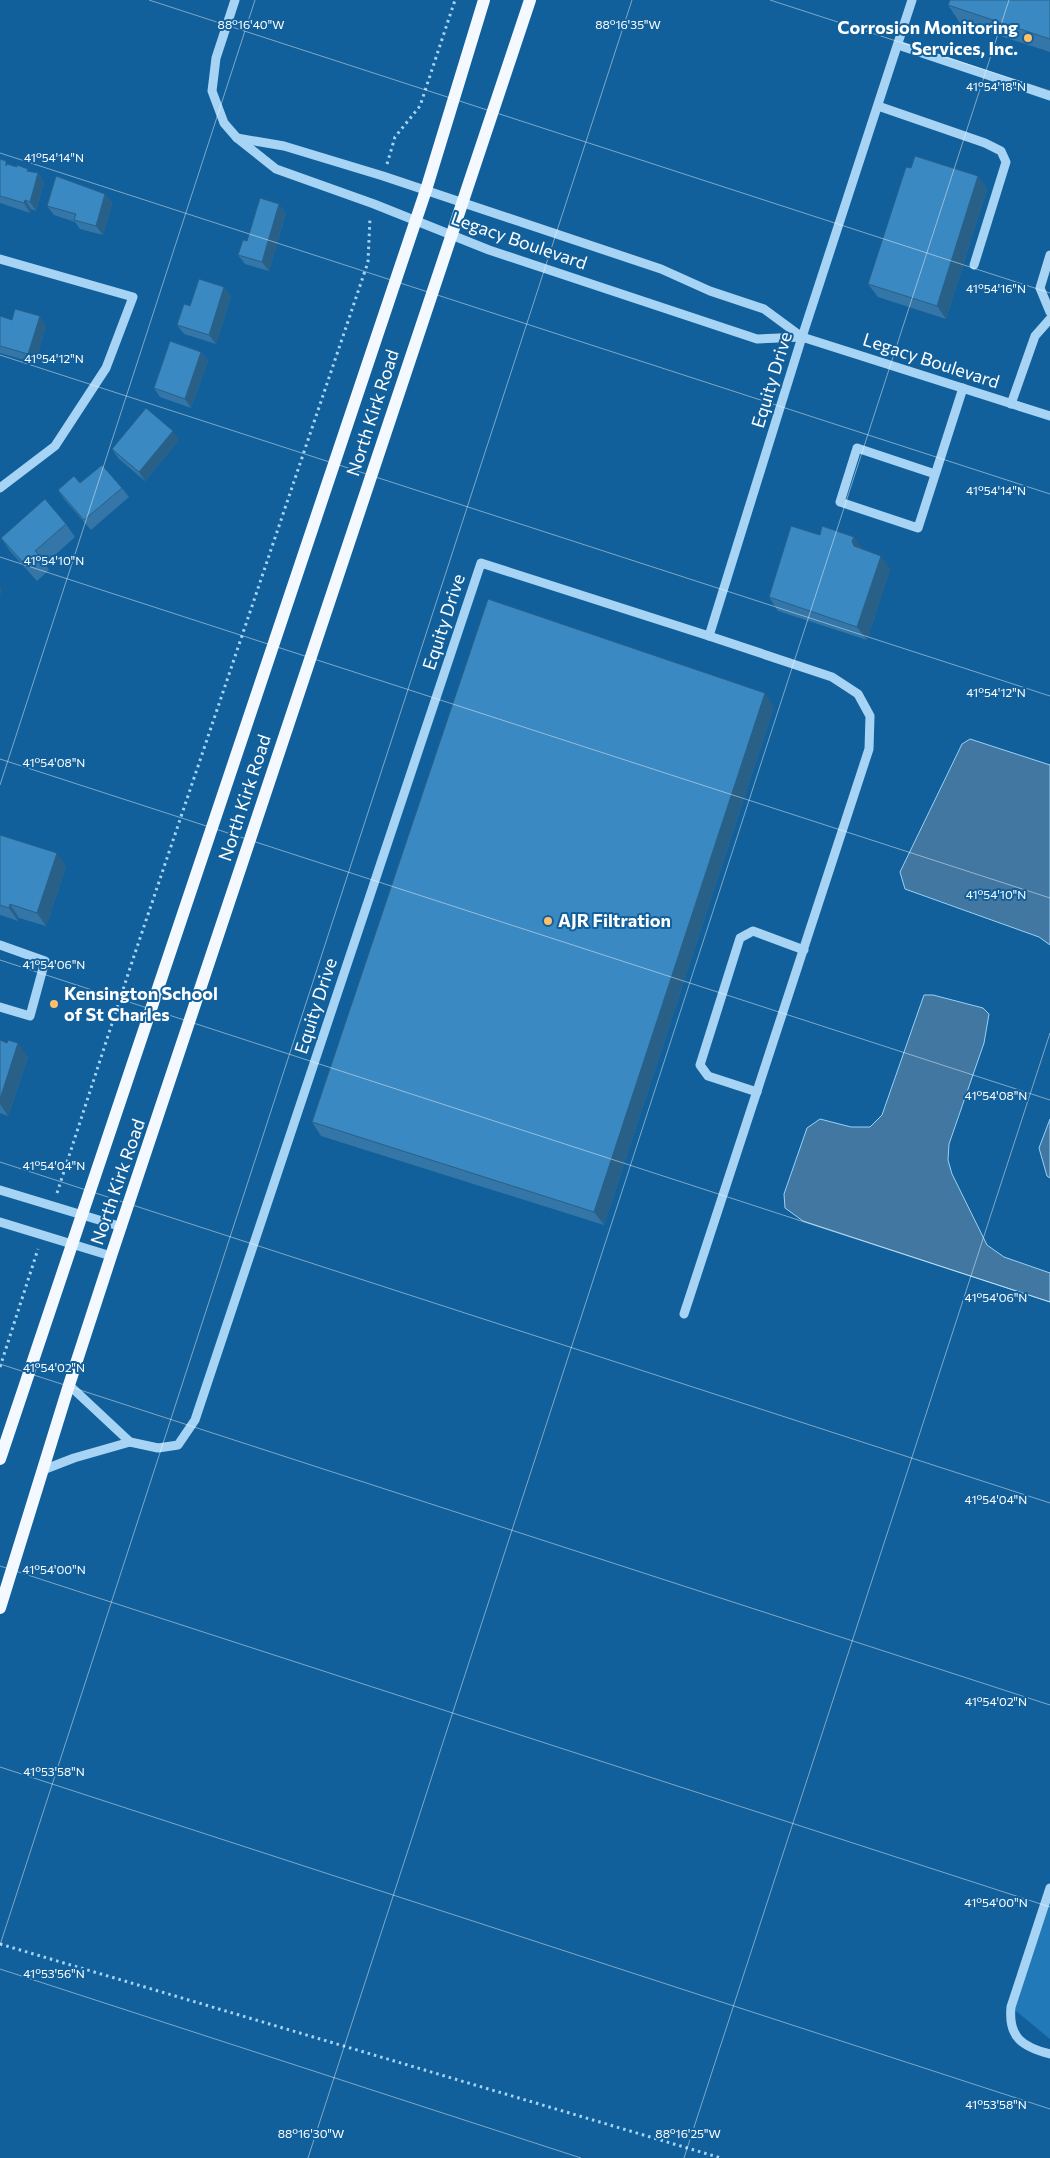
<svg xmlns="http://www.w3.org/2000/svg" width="1050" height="2158" font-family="Commissioner,sans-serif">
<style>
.green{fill:#2179b8}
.water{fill:#4177a1;stroke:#99d1f7}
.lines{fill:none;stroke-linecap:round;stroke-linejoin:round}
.path{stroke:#a7d4f4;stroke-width:3;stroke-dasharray:2.5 4;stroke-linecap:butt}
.minor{stroke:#a7d4f4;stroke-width:9}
.major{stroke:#f3f9ff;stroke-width:12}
.wall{fill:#3376a7}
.shaded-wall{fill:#296088}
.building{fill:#3b89c2;stroke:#296088}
.ticks{fill:none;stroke:#fff;stroke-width:1;stroke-opacity:0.45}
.poi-dot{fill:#ffc069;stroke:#12609b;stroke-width:2}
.labels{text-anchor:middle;stroke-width:4;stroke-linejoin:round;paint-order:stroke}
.poi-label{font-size:18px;font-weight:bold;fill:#fff;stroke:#12609b;text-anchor:start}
.street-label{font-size:18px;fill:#fff;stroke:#12609b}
.ticks-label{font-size:12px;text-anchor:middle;fill:#fff;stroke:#12609b;stroke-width:4;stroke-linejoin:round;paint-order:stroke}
</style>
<rect width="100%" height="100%" fill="#12609b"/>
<path class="green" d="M 1050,1883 L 1050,2039 L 1011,2007 Z"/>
<g class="water">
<path d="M 970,739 L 1050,765 L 1050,945 L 1039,937 L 905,889 L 900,872 L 962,744 Z"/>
<path d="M 924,995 L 933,995 L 983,1008 L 989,1014 L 984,1043 L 949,1144 L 948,1160 L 952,1174 L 987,1245 L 1004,1257 L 1050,1273 L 1050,1302 L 803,1221 L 785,1208 L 784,1194 L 807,1128 L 820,1119 L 851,1127 L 870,1127 L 882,1115 Z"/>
<path d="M 1050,1119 L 1050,1178 L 1047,1176 L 1039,1148 Z"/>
</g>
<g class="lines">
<g class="path">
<path d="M 387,164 L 395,137 L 420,106 L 455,0"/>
<path d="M 57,1193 L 132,962 L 368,262 L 370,218"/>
<path d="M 0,1367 L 38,1249"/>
<path d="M 0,1944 L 721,2158"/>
</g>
<g class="minor">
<path d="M 235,0 L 216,58 L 212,91 L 224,123 L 237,138 L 276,169 L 374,204 L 489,250 L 757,339 L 802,337"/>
<path d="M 898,45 L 1050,96"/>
<path d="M 878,106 L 985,143 L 1001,151 L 1006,162 L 974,265"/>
<path d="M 237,138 L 284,146 L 383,176 L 661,269 L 710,291 L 764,309 L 802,337 L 1050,416"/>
<path d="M 1050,255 L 1040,288 L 1050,312"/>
<path d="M 0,259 L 133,297 L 106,368 L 55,446 L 0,488"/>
<path d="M 1011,404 L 1035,336 L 1050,319"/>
<path d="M 935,474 L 857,448 L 840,502 L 918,528 L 963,388"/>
<path d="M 0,945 L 45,961 L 30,1016 L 0,1007"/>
<path d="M 757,1092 L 708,1076 L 700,1065 L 740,938 L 753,931 L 804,950"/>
<path d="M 0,1190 L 122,1227"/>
<path d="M 0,1222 L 111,1256"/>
<path d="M 684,1314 L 869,749 L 870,716 L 858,694 L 832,677 L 709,636"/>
<path d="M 69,1385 L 130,1442"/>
<path d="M 43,1470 L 74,1458 L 130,1442 L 158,1448 L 178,1445 L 195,1420 L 481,563 L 709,636 L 802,337 L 912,0"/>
<path d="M 1050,1888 L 1011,2007 C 1008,2038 1023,2047 1050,2054"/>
</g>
<g class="major">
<path d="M 0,1459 L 426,190 L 484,0"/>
<path d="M 0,1608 L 69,1385 L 111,1256 L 530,0"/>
</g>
</g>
<g class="wall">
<path d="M 1050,0 L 1050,52 L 960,23 L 948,5 Z"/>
<path d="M 0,159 L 7,164 L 30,172 L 38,173 L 44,183 L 36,211 L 31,209 L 30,213 L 0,203 Z"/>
<path d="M 911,168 L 978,176 L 987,189 L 946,319 L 878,297 L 868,284 Z"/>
<path d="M 105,194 L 112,203 L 103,235 L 80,229 L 75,222 L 54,215 L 47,206 Z"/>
<path d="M 286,213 L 269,271 L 245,264 L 238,255 L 247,241 Z"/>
<path d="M 224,287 L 231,297 L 216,344 L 184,334 L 177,325 L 190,306 Z"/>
<path d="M 0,316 L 12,320 L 46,326 L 35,363 L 0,353 Z"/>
<path d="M 201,352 L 208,361 L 191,408 L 160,397 L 154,388 Z"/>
<path d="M 179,440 L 145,481 L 118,458 L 112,449 Z"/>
<path d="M 80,483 L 122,488 L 129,497 L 91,530 L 64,499 L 58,490 Z"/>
<path d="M 66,524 L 75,537 L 45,564 L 49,570 L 37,581 L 10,551 L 1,538 Z"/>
<path d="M 863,549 L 890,569 L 867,640 L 778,611 L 769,597 Z"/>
<path d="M 774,707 L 604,1225 L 321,1136 L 312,1122 Z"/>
<path d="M 0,835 L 66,867 L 46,926 L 19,918 L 18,921 L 0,915 Z"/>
<path d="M 0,1040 L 7,1043 L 28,1057 L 8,1116 L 0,1113 Z"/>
</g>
<g class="shaded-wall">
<path d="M 38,173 L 44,183 L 36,211 L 30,202 Z"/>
<path d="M 978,176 L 987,189 L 946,319 L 937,306 Z"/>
<path d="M 105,194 L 112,203 L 103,235 L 96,226 Z"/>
<path d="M 25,200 L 31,209 L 30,213 L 24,203 Z"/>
<path d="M 279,204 L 286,213 L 269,271 L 262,262 Z"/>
<path d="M 224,287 L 231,297 L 216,344 L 209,335 Z"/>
<path d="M 40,316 L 46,326 L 35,363 L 28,354 Z"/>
<path d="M 201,352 L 208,361 L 191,408 L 185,399 Z"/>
<path d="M 173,431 L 179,440 L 145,481 L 139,472 Z"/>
<path d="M 854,537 L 864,550 L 854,546 L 852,541 Z"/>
<path d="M 881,556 L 890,569 L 867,640 L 857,627 Z"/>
<path d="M 0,586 L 2,589 L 0,597 Z"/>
<path d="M 765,693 L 774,707 L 604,1225 L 594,1212 Z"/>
<path d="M 57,853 L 66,867 L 46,926 L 37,913 Z"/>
<path d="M 10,904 L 19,918 L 18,921 L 9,908 Z"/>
<path d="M 18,1043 L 28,1057 L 8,1116 L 0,1104 L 0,1099 Z"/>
</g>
<g class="building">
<path d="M 950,0 L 1050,0 L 1050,39 L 948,5 Z"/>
<path d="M 915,156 L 978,176 L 937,306 L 868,284 L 906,167 L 911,168 Z"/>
<path d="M 0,159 L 6,161 L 6,166 L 7,164 L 17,167 L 17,165 L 28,169 L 27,171 L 38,173 L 30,202 L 25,200 L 24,203 L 0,196 Z"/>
<path d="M 56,176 L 105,194 L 96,226 L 74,220 L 76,214 L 47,206 Z"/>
<path d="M 260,198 L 279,204 L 262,262 L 238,255 L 243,240 L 247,241 Z"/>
<path d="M 199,279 L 224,287 L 209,335 L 177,325 L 184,304 L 190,306 Z"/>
<path d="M 15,309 L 40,316 L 28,354 L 0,346 L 0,316 L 12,320 Z"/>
<path d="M 170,341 L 201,352 L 185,399 L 154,388 Z"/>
<path d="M 146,408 L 173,431 L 139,472 L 112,449 Z"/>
<path d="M 102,465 L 122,488 L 84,520 L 58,490 L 74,476 L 80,483 Z"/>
<path d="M 45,499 L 66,524 L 35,551 L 40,556 L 27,567 L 1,538 Z"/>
<path d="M 791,526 L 820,535 L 822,526 L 854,537 L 852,541 L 854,546 L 881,556 L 857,627 L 769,597 Z"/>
<path d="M 488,599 L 765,693 L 594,1212 L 312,1122 Z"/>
<path d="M 0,835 L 57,853 L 37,913 L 10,904 L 9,908 L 0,905 Z"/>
<path d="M 0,1040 L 7,1043 L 8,1040 L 18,1043 L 0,1099 Z"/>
</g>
<path class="ticks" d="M 149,0 L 1050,293M 770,0 L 1050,91M 0,153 L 1050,494M 0,355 L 1050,696M 0,557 L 1050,898M 0,759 L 1050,1100M 0,785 L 255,0M 0,960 L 1050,1302M 0,1162 L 1050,1503M 0,1364 L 1050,1705M 0,1566 L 1050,1907M 0,1767 L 1050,2109M 0,1945 L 632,0M 0,1969 L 581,2158M 308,2158 L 1009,0M 684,2158 L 1050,1033"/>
<g class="poi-dot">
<circle cx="1028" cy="38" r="5"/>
<circle cx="548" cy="921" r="5"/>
<circle cx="54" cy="1004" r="5"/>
</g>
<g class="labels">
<g class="poi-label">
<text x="1018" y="34" text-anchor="end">Corrosion Monitoring<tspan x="1018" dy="21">Services, Inc.</tspan></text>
<text x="558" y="927">AJR Filtration</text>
<text x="64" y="1000">Kensington School<tspan x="64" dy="21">of St Charles</tspan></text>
</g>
<g class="street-label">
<text transform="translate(519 241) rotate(19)" y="6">Legacy Boulevard</text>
<text transform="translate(931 361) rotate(18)" y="6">Legacy Boulevard</text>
<text transform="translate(772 380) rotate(-73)" y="6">Equity Drive</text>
<text transform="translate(373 413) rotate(-72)" y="6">North Kirk Road</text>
<text transform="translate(444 622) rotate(-72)" y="6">Equity Drive</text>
<text transform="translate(245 798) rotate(-72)" y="6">North Kirk Road</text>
<text transform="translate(316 1006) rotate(-72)" y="6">Equity Drive</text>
<text transform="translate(118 1182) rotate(-71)" y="6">North Kirk Road</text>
</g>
</g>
<g class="ticks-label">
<text x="251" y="29">88°16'40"W</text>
<text x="628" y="29">88°16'35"W</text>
<text x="996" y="91">41°54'18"N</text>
<text x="54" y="162">41°54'14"N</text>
<text x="996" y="293">41°54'16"N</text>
<text x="54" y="363">41°54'12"N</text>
<text x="996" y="495">41°54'14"N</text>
<text x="54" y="565">41°54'10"N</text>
<text x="996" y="697">41°54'12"N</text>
<text x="54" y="767">41°54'08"N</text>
<text x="996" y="899">41°54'10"N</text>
<text x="54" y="969">41°54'06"N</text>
<text x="996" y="1100">41°54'08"N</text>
<text x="54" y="1170">41°54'04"N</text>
<text x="996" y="1302">41°54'06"N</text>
<text x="54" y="1372">41°54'02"N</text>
<text x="996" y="1504">41°54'04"N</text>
<text x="54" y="1574">41°54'00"N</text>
<text x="996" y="1706">41°54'02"N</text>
<text x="54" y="1776">41°53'58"N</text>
<text x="996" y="1907">41°54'00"N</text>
<text x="54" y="1978">41°53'56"N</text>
<text x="996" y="2109">41°53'58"N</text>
<text x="311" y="2138">88°16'30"W</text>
<text x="688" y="2138">88°16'25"W</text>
</g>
</svg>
